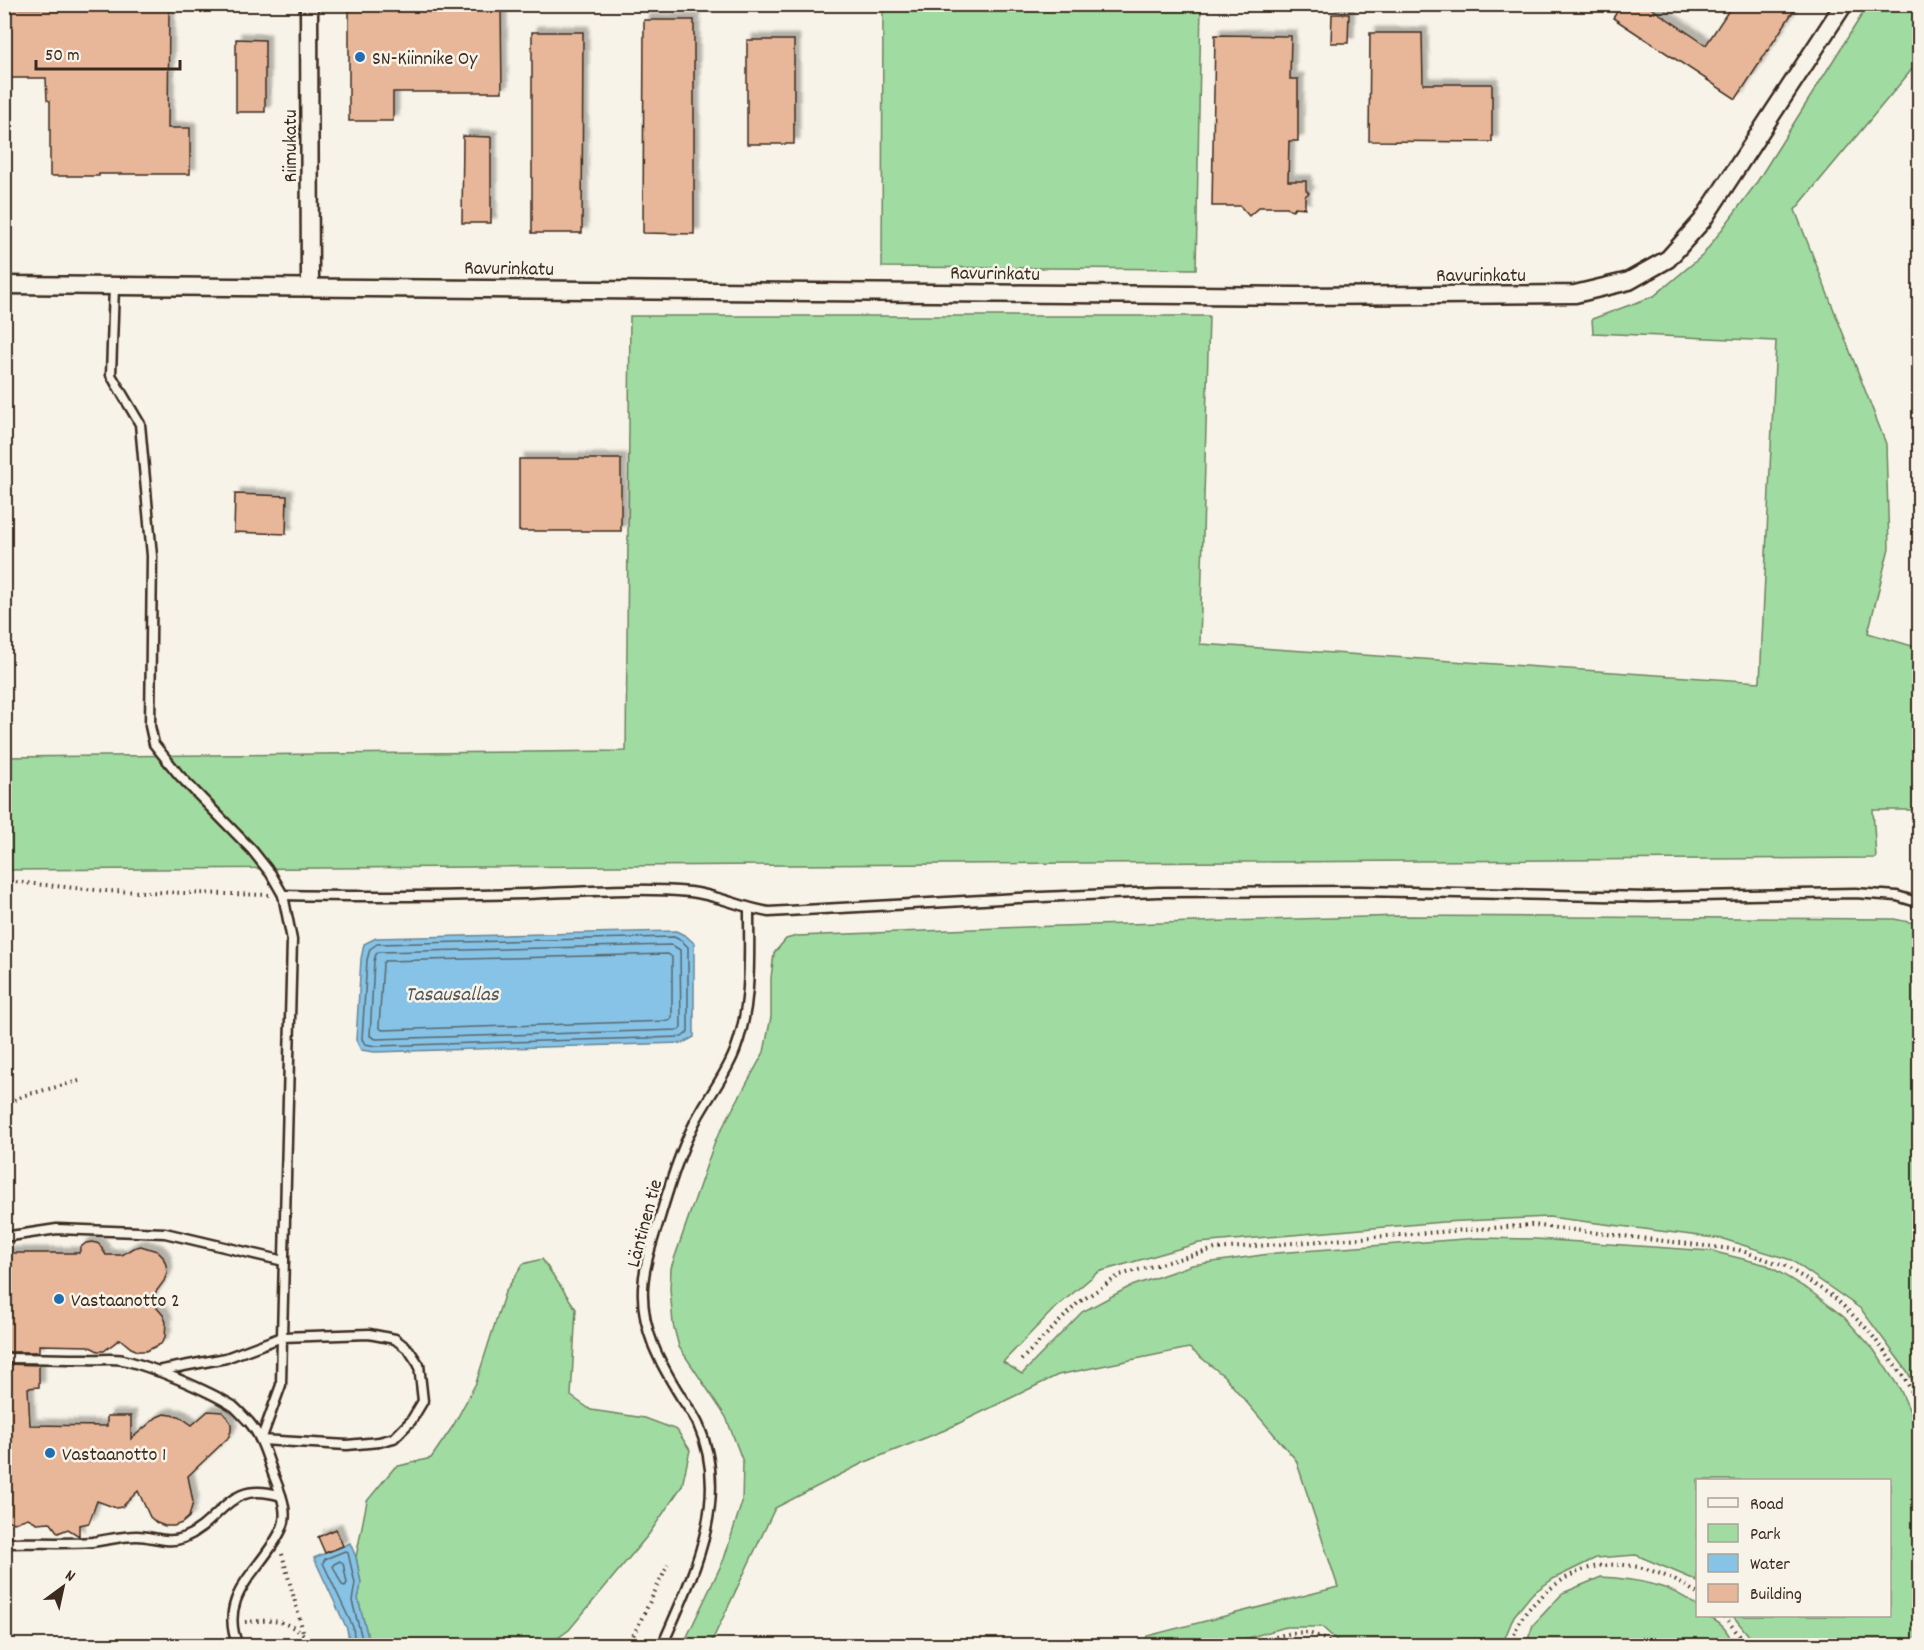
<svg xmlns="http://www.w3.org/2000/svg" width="1924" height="1650" font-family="Dekko,sans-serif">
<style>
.green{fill:#a0dba1;stroke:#6e8260;stroke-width:1.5}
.water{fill:#86c3e6;stroke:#688696;stroke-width:1.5}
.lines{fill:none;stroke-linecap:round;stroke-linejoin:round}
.shore{stroke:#59676e;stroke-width:1.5}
.building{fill:#e8b799;stroke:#3b2a1e;stroke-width:1.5;filter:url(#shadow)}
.service-casing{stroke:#3b2a1e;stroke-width:13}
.minor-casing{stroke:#3b2a1e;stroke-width:21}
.path{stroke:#3b2a1e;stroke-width:4;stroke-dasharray:1.5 4.5;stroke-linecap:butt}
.service{stroke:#f7f3e8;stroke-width:8}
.minor{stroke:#f7f3e8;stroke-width:16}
.poi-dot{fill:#1f6fb2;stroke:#f7f3e8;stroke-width:2}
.labels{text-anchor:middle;stroke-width:5;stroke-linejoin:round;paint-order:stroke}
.poi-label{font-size:20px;fill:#3b2a1e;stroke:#f7f3e8;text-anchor:start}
.street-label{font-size:20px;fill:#3b2a1e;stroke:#f7f3e8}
.water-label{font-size:21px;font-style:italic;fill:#52585a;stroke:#f7f3e8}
</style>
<defs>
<filter id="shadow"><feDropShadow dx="5.5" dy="-5.5" stdDeviation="1.5" flood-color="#0004"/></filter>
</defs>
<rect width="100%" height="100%" fill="#f7f3e8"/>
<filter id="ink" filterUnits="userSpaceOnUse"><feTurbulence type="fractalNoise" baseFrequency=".0167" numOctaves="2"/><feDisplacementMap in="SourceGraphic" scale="12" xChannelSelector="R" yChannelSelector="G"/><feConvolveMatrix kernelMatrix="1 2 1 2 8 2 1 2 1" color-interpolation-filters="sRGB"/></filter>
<g filter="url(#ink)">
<g class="green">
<path d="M 883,5 L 1201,5 L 1196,269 L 882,267 Z"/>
<path d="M 1868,5 L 1919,5 L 1919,61 L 1795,210 L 1886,444 L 1889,548 L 1868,633 L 1919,648 L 1919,810 L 1873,810 L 1876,858 L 5,870 L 4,757 L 626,751 L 630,316 L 1209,316 L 1200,644 L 1760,682 L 1776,341 L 1593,333 L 1592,319 L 1654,296 L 1703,255 L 1755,185 Z"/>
<path d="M 1401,916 L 1894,919 L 1919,924 L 1919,1394 L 1907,1371 L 1861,1309 L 1791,1260 L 1723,1239 L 1549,1217 L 1443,1222 L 1199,1243 L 1098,1272 L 1052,1311 L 1003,1362 L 1022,1374 L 1082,1312 L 1129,1287 L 1192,1265 L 1276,1253 L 1478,1238 L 1536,1239 L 1711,1251 L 1767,1265 L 1809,1290 L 1844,1317 L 1874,1350 L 1900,1389 L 1919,1432 L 1919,1645 L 1752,1645 L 1750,1637 L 1733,1616 L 1890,1616 L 1890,1480 L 1698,1480 L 1697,1582 L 1693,1579 L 1636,1555 L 1596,1558 L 1553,1579 L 1532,1594 L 1514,1616 L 1502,1645 L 1342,1645 L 1322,1627 L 1286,1627 L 1224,1645 L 1144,1645 L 1147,1636 L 1338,1587 L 1296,1460 L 1224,1376 L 1189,1348 L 1058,1375 L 945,1430 L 863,1463 L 775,1508 L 710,1645 L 683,1645 L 724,1559 L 742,1502 L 743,1462 L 726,1417 L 679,1347 L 673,1324 L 670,1289 L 671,1268 L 715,1141 L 764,1052 L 771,1017 L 771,978 L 774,953 L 786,939 L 797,936 L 1025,927 Z"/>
<path d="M 542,1259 L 576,1309 L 571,1396 L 591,1410 L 645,1418 L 677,1430 L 690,1450 L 682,1486 L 649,1534 L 569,1630 L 548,1645 L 370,1645 L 358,1599 L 361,1583 L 356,1557 L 367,1501 L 395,1467 L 431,1458 L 453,1426 L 476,1383 L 505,1292 L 523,1264 Z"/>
<path d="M 1601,1577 C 1635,1579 1670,1584 1697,1606 L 1698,1616 C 1715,1616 1728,1628 1733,1645 L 1526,1645 L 1533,1625 L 1563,1593 Z"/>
</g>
<g class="water">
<path d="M 676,931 L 686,936 L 694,943 L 694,1037 L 683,1043 L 375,1052 L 361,1050 L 356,1040 L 361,959 L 364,944 L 376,938 Z"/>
<path d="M 350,1543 L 356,1557 L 361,1583 L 358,1599 L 370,1645 L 350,1645 L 347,1629 L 314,1558 Z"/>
</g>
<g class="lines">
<g class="shore">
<path d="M 674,937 L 682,941 L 688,947 L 688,1032 L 682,1037 L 376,1046 L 365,1044 L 362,1039 L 367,960 L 370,949 L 377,944 Z"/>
<path d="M 672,945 L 680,950 L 681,1027 L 679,1030 L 376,1039 L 370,1036 L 374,961 L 376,954 L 379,952 Z"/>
<path d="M 668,954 L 672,957 L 672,1018 L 669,1021 L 382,1030 L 379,1027 L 383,963 L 385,961 Z"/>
<path d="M 340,1561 L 343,1563 L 347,1583 L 345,1586 L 342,1585 L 333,1566 L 334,1564 Z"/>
<path d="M 355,1646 L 353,1627 L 323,1563 L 325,1559 L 345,1551 L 348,1553 L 355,1583 L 352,1601 L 364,1646"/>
</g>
</g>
<g class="building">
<path d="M 1622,4 L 1645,4 L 1706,45 L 1733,4 L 1798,4 L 1736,99 L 1613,18 Z"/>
<path d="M 349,6 L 501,6 L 502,92 L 393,92 L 393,121 L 349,121 Z"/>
<path d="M 4,8 L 169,9 L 168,128 L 190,128 L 190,174 L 99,174 L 99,176 L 50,176 L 50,101 L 47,100 L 46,78 L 4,78 Z"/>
<path d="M 1332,14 L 1349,14 L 1348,43 L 1331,43 Z"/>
<path d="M 644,20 L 694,20 L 694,234 L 643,233 Z"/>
<path d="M 532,32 L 583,32 L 582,233 L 532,233 Z"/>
<path d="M 1370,33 L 1422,33 L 1423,84 L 1492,84 L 1492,142 L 1369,141 Z"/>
<path d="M 1215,35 L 1291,36 L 1290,79 L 1298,79 L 1298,141 L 1289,141 L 1288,181 L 1306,181 L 1306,190 L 1309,193 L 1305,196 L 1305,208 L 1295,207 L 1292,211 L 1287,207 L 1259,207 L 1249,216 L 1240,206 L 1212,206 Z"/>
<path d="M 236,39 L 265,40 L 265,112 L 236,112 Z"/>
<rect x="747" y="40" width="47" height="104"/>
<path d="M 463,136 L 491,137 L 491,223 L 462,223 Z"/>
<rect x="519" y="459" width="102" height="72"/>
<path d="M 235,494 L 287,496 L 286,534 L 234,532 Z"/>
<path d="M 93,1242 L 99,1244 L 106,1255 L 122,1255 L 133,1248 L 141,1246 L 157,1251 L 163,1257 L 166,1265 L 167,1273 L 164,1281 L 150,1300 L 163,1315 L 166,1322 L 165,1337 L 161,1344 L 146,1351 L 138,1351 L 131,1348 L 120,1339 L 104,1351 L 98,1351 L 88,1346 L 39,1345 L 39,1352 L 4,1352 L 4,1253 L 79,1253 L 81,1247 L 86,1243 Z"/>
<path d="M 4,1364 L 39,1365 L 39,1387 L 28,1388 L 30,1425 L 107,1426 L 107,1416 L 131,1416 L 131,1439 L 157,1417 L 164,1414 L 179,1416 L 192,1425 L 208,1411 L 222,1412 L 227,1417 L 231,1424 L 231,1431 L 228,1438 L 188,1476 L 193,1502 L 189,1517 L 182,1523 L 174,1526 L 165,1526 L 157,1523 L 150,1517 L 138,1491 L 122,1507 L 116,1508 L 97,1501 L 89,1523 L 79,1525 L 79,1536 L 68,1529 L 58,1533 L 50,1522 L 37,1523 L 28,1518 L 14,1523 L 4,1519 Z"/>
<path d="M 336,1529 L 343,1546 L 325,1553 L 318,1537 Z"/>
</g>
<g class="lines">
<defs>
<g id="service">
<path d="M 114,286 L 111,375 L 140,424 L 152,556 L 150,726 L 154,744 L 179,775 L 252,850 L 271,874 L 283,895 L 292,940 L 282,1337 L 281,1385 L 261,1440 L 347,1445 L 379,1442 L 394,1438 L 411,1421 L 423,1401 L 419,1365 L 409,1350 L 395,1339 L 369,1334 L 282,1337 L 226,1358 L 157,1371"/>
<path d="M 283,895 C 364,897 444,896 525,894 C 580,892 636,887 690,892 C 718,895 742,908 769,912 L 1018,898 L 1158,892 L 1359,891 L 1648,897 L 1855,893 L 1897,896 L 1920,903"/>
<path d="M 4,1237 L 57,1229 L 165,1233 L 284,1261"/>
<path d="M 4,1358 C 32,1358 59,1359 87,1359 C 98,1360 112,1358 123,1360 C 151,1366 209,1391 233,1406 C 238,1410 244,1417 249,1422 C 261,1436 266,1453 272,1471 C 278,1488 290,1510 282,1528 C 264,1569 216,1593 238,1646"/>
<path d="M 4,1543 C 33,1542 63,1544 92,1542 C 107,1540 122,1536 137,1536 C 152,1536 168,1544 183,1538 C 224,1521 226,1479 281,1496"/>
<path d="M 662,1646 C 692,1577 732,1500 698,1424 C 694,1415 687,1406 681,1397 C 660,1363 641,1330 643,1288 C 644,1264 653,1240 660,1217 C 670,1184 680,1151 696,1120 C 708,1097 728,1072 736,1048 C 752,1004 749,956 749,909"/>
</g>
<g id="minor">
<path d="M 309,4 L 310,287"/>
<path d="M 4,285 L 1299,296 L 1575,294 L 1629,281 L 1668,259 L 1702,221 L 1844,4"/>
</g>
</defs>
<use href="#service" class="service-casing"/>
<use href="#minor" class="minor-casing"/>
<g class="path">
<path d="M 4,881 L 106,891 L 270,895"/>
<path d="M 4,1106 L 22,1096 L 79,1081"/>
<path d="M 1021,1360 L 1078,1303 L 1120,1275 L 1215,1249 L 1532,1225 L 1739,1250 L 1785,1266 L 1834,1297 L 1868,1330 L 1904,1377 L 1920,1406"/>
<path d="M 282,1554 L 304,1635"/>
<path d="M 1724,1616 L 1739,1635 L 1743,1646"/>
<path d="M 245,1622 C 271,1620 282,1618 304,1635 L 305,1646"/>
<path d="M 628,1646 L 668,1565"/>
<path d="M 1008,1646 L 1018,1646"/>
<path d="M 1247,1646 C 1263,1641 1290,1630 1307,1633 C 1317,1635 1328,1640 1337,1646"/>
<path d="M 1511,1646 C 1516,1623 1525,1611 1542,1596 C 1590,1550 1646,1559 1698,1594"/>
</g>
<use href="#service" class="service"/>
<use href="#minor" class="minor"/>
</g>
</g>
<g class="poi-dot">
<circle cx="360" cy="57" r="6"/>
<circle cx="59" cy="1299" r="6"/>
<circle cx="50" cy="1453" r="6"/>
</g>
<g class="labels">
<g class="poi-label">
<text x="372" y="64">SN-Kiinnike Oy</text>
<text x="71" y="1306">Vastaanotto 2</text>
<text x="62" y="1460">Vastaanotto 1</text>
</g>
<g class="street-label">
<text transform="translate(289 146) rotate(-90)" y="7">Riimukatu</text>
<text transform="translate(509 267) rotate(1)" y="7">Ravurinkatu</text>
<text transform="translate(995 272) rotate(1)" y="7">Ravurinkatu</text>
<text x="1481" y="281">Ravurinkatu</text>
<text transform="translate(643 1223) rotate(-75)" y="7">Läntinen tie</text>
</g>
<g class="water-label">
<text x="452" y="1000">Tasausallas</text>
</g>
</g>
<rect width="1924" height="1650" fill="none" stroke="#f7f3e8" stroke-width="24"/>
<rect x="12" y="12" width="1900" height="1626" fill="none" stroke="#3b2a1e" stroke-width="2" filter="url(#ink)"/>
<rect x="1696" y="1479" width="195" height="138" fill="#f7f3e8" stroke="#aca397" stroke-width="1.5"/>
<rect x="1708" y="1498" width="30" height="9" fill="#f7f3e8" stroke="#aca397" stroke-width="1.5"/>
<text x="1750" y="1509" font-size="18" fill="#3b2a1e">Road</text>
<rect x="1708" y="1524" width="30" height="18" fill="#a0dba1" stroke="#aca397" stroke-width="1.5"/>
<text x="1750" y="1539" font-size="18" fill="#3b2a1e">Park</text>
<rect x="1708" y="1554" width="30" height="18" fill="#86c3e6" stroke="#aca397" stroke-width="1.5"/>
<text x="1750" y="1569" font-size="18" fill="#3b2a1e">Water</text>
<rect x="1708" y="1584" width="30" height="18" fill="#e8b799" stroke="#aca397" stroke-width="1.5"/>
<text x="1750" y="1599" font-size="18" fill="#3b2a1e">Building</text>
<g transform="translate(63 1587) rotate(33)" stroke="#f7f3e8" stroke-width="4.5" paint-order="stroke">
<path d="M0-4.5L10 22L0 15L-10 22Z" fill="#3b2a1e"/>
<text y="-9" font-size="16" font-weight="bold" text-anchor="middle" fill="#3b2a1e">N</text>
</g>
<path d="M36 60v9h144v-9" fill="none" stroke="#3b2a1e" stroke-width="3"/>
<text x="45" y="60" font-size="18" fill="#3b2a1e" stroke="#f7f3e8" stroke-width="4.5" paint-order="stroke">50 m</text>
</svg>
